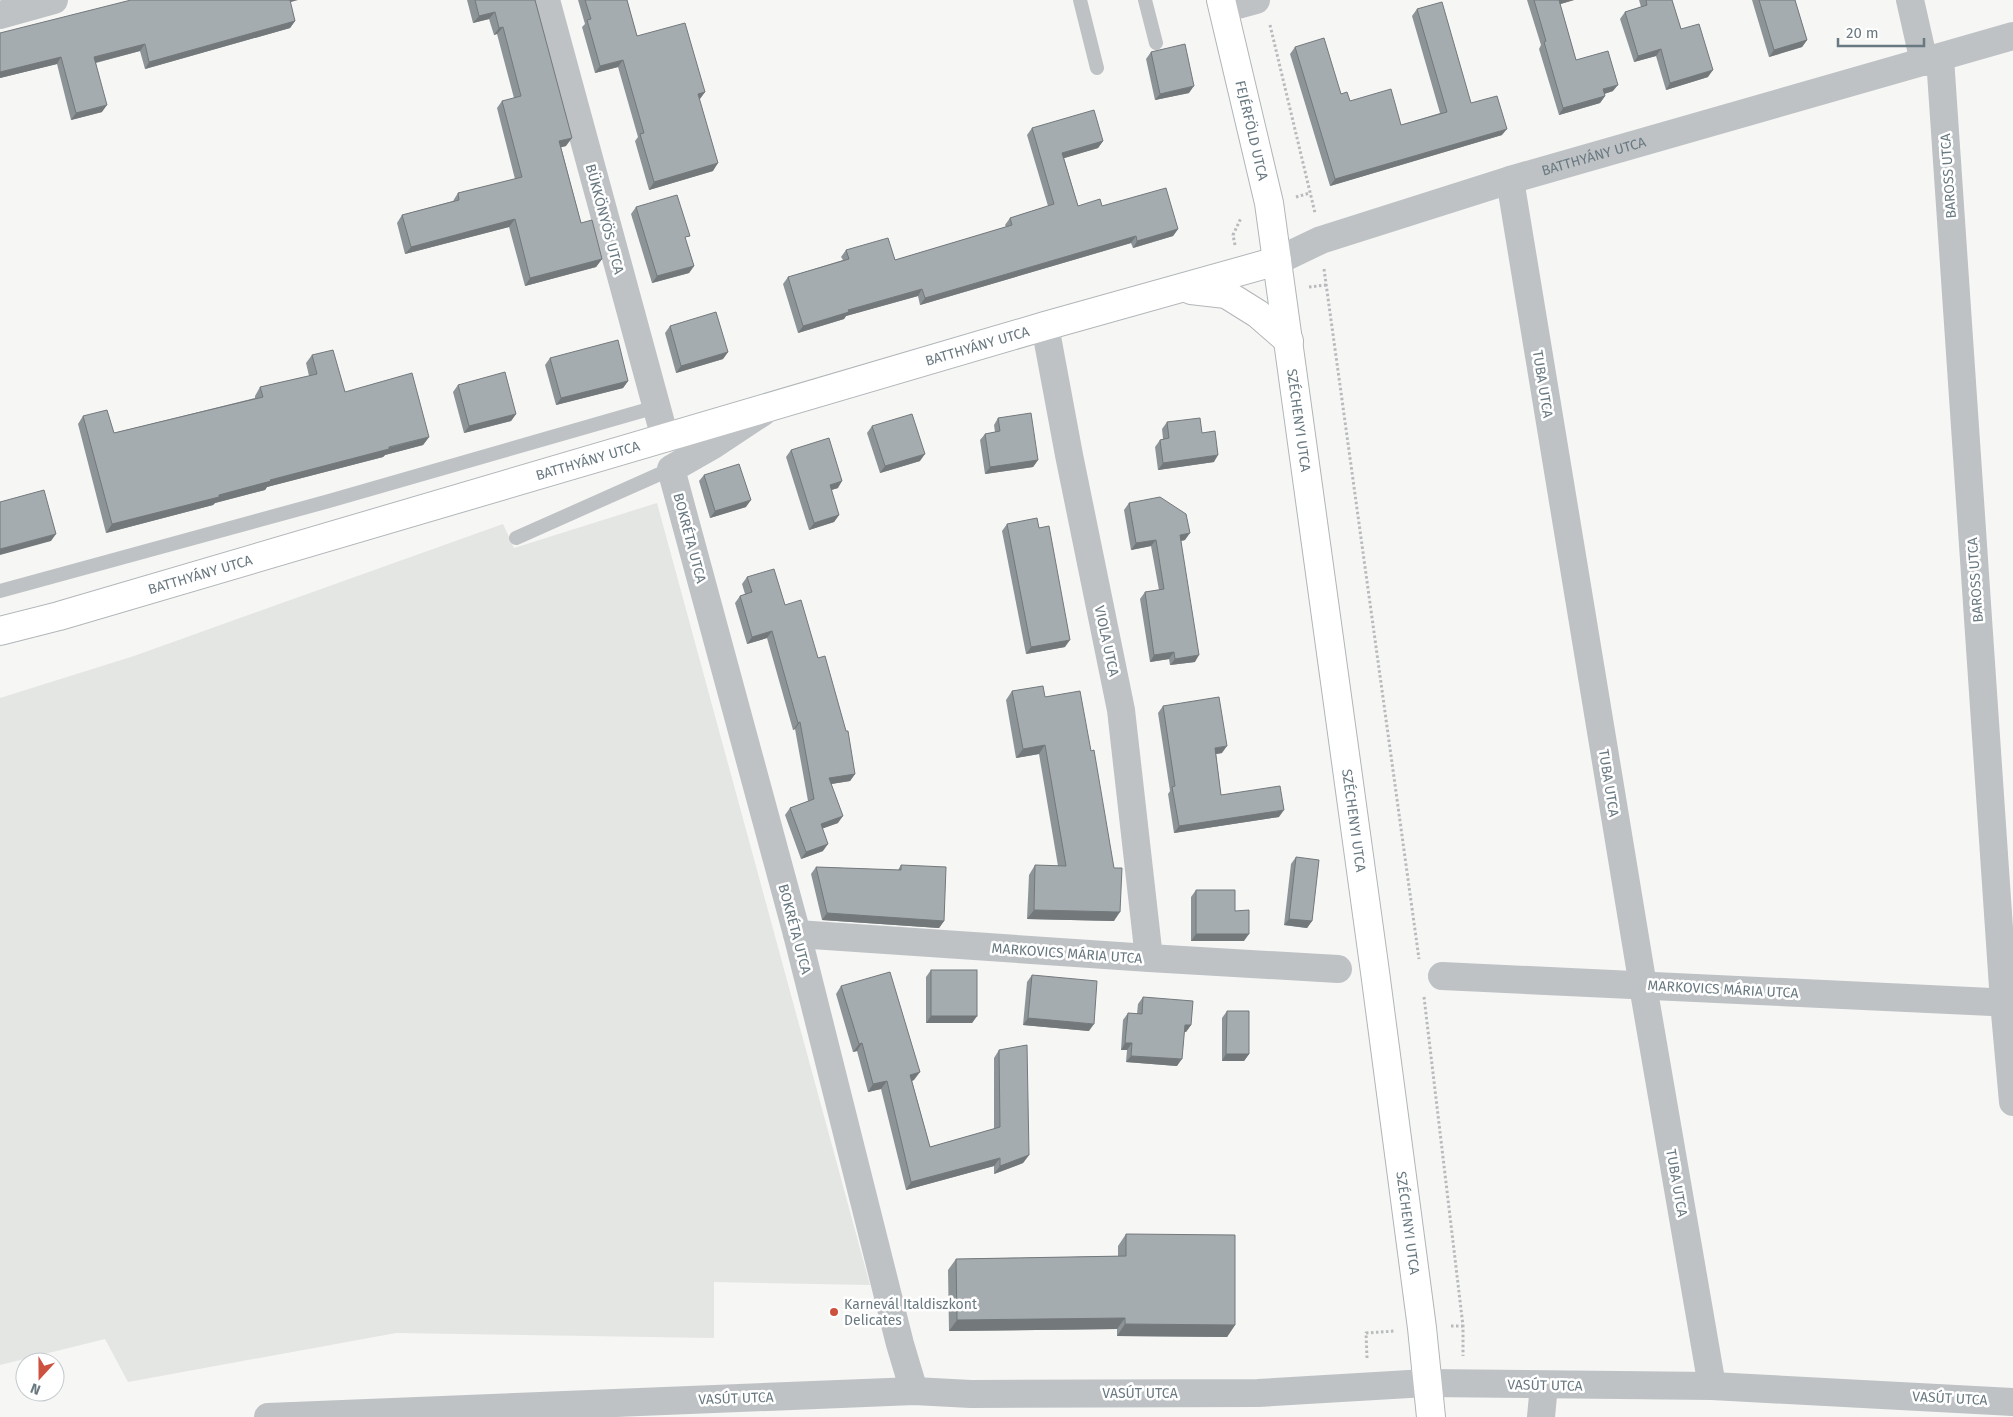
<svg xmlns="http://www.w3.org/2000/svg" width="2013" height="1417" font-family="'Fira Sans',sans-serif">
<style>
.built{fill:#e4e6e4}
.lines{fill:none;stroke-linecap:round;stroke-linejoin:round}
.secondary-casing{stroke:#b1b6b9;stroke-width:30}
.primary-casing{stroke:#b0b5b7;stroke-width:30}
.path{stroke:#b8bbbd;stroke-width:3;stroke-dasharray:2.5 2.5;stroke-linecap:butt}
.lane{stroke:#bec2c5;stroke-width:14}
.street{stroke:#bec2c5;stroke-width:28}
.secondary{stroke:#fff;stroke-width:28}
.primary{stroke:#fff;stroke-width:28}
.wall{fill:#8d9497}
.shaded-wall{fill:#73787b}
.building{fill:#a4acb0;stroke:#73787b}
.poi-dot{fill:#cc513e;stroke:#fff;stroke-width:2}
.labels{text-anchor:middle;stroke-width:5;stroke-linejoin:round;paint-order:stroke}
.street-label{font-size:14px;fill:#697981;stroke:#fff}
.poi-label{font-size:14px;fill:#697981;stroke:#fff;text-anchor:start}
</style>
<rect width="100%" height="100%" fill="#f6f6f4"/>
<path class="built" d="M 657,503 L 870,1285 L 714,1282 L 714,1338 L 396,1333 L 128,1382 L 105,1339 L 0,1365 L 0,698 L 134,656 L 503,524 L 514,548 Z"/>
<g class="lines">
<defs>
<g id="secondary">
<path d="M 1191,290 L 1226,294 L 1258,314 L 1289,341"/>
<path id="s2" d="M 0,631 L 59,616 L 1045,326 L 1277,261"/>
</g>
<g id="primary">
<path id="s3" d="M 1221,0 L 1269,203 L 1375,972 L 1422,1328 L 1431,1417"/>
</g>
</defs>
<use href="#secondary" class="secondary-casing"/>
<use href="#primary" class="primary-casing"/>
<g class="path">
<path d="M 1270,25 L 1315,213"/>
<path d="M 1296,197 L 1310,193"/>
<path d="M 1235,245 L 1233,235 L 1241,218"/>
<path d="M 1324,269 L 1419,959"/>
<path d="M 1309,287 L 1326,285"/>
<path d="M 1424,997 L 1463,1326 L 1463,1356"/>
<path d="M 1451,1326 L 1463,1326"/>
<path d="M 1367,1358 L 1366,1333 L 1395,1331"/>
</g>
<g class="lane">
<path d="M 1080,0 L 1097,68"/>
<path d="M 1145,0 L 1156,43"/>
<path d="M 516,538 L 671,469"/>
<path d="M 0,591 L 329,501 L 656,407"/>
</g>
<g class="street">
<path d="M 546,0 L 665,438"/>
<path d="M 1910,0 L 1924,62"/>
<path d="M 1223,9 L 1256,0"/>
<path d="M 0,15 L 54,0"/>
<path d="M 1940,58 L 2004,1002 L 2013,1102"/>
<path d="M 1510,180 L 1643,986 L 1712,1386"/>
<path id="s1" d="M 1277,261 L 1321,240 L 1510,180 L 2013,36"/>
<path d="M 1045,326 L 1069,455 L 1121,710 L 1149,958"/>
<path d="M 763,412 L 713,445 L 671,469 L 797,934 L 900,1344 L 914,1391"/>
<path d="M 797,934 L 1149,958 L 1338,969"/>
<path d="M 1442,976 L 2013,1003"/>
<path d="M 268,1417 L 914,1391 L 971,1394 L 1258,1393 L 1426,1383 L 1712,1386 L 2013,1402"/>
<path d="M 1541,1417 L 1544,1385"/>
</g>
<use href="#secondary" class="secondary"/>
<use href="#primary" class="primary"/>
</g>
<g class="wall">
<path d="M 467,0 L 535,0 L 566,146 L 561,147 L 581,223 L 602,259 L 596,267 L 525,286 L 509,227 L 405,254 L 397,223 L 402,215 L 453,201 L 458,193 L 515,179 L 497,108 L 502,101 L 514,98 L 497,34 L 494,35 L 489,19 L 473,23 Z"/>
<path d="M 578,0 L 627,0 L 637,36 L 705,92 L 699,99 L 713,171 L 649,190 L 635,141 L 638,137 L 618,67 L 595,73 L 582,27 L 585,24 Z"/>
<path d="M 1527,0 L 1574,0 L 1560,4 L 1576,60 L 1613,91 L 1604,94 L 1605,96 L 1600,103 L 1559,115 L 1539,49 L 1541,45 Z"/>
<path d="M 1639,0 L 1672,0 L 1681,29 L 1708,77 L 1666,90 L 1656,56 L 1634,62 L 1620,19 L 1625,12 L 1641,7 Z"/>
<path d="M 1752,0 L 1795,0 L 1807,40 L 1802,47 L 1769,57 Z"/>
<path d="M 290,2 L 295,21 L 290,28 L 145,69 L 140,51 L 96,63 L 102,112 L 71,120 L 57,64 L 0,78 L 0,33 Z"/>
<path d="M 1417,9 L 1471,103 L 1502,135 L 1330,186 L 1290,54 L 1295,47 L 1341,94 L 1350,101 L 1401,125 L 1440,113 L 1412,16 Z"/>
<path d="M 1151,52 L 1189,93 L 1155,100 L 1146,59 Z"/>
<path d="M 1032,128 L 1103,141 L 1098,148 L 1064,158 L 1078,206 L 1102,206 L 1178,229 L 1173,236 L 1133,248 L 1131,243 L 920,305 L 918,296 L 846,316 L 844,319 L 798,333 L 783,284 L 788,277 L 843,260 L 841,257 L 846,250 L 895,260 L 1006,227 L 1005,225 L 1010,218 L 1048,206 L 1027,135 Z"/>
<path d="M 636,207 L 686,241 L 694,266 L 689,273 L 652,283 L 631,214 Z"/>
<path d="M 670,326 L 728,352 L 723,359 L 676,373 L 665,333 Z"/>
<path d="M 312,355 L 345,392 L 429,437 L 423,445 L 385,455 L 383,457 L 267,487 L 265,490 L 215,503 L 213,505 L 106,533 L 78,424 L 83,416 L 114,433 L 255,398 L 255,396 L 260,387 L 309,376 L 306,363 Z"/>
<path d="M 550,358 L 628,381 L 623,388 L 556,405 L 545,365 Z"/>
<path d="M 458,385 L 516,414 L 511,421 L 464,433 L 453,392 Z"/>
<path d="M 998,418 L 1038,460 L 1033,467 L 985,474 L 980,440 L 985,434 L 995,432 L 994,425 Z"/>
<path d="M 1167,422 L 1202,433 L 1214,462 L 1158,470 L 1155,447 L 1160,440 L 1163,439 L 1162,429 Z"/>
<path d="M 872,426 L 920,461 L 880,473 L 867,433 Z"/>
<path d="M 791,450 L 838,488 L 831,490 L 839,515 L 834,522 L 809,530 L 786,457 Z"/>
<path d="M 704,475 L 746,507 L 710,518 L 699,481 Z"/>
<path d="M 1129,503 L 1185,540 L 1181,541 L 1195,662 L 1170,665 L 1169,659 L 1150,662 L 1140,599 L 1145,592 L 1159,590 L 1151,546 L 1131,550 L 1124,510 Z"/>
<path d="M 1007,524 L 1039,528 L 1065,647 L 1026,654 L 1002,531 Z"/>
<path d="M 747,577 L 785,605 L 818,658 L 855,774 L 850,781 L 831,784 L 838,823 L 823,828 L 823,851 L 801,859 L 785,815 L 790,808 L 808,801 L 795,729 L 793,730 L 767,638 L 747,644 L 735,603 L 740,596 L 745,594 L 742,584 Z"/>
<path d="M 1012,691 L 1045,697 L 1114,921 L 1027,919 L 1029,875 L 1035,865 L 1058,866 L 1039,754 L 1016,758 L 1006,700 Z"/>
<path d="M 1163,706 L 1222,753 L 1216,754 L 1221,795 L 1279,817 L 1174,833 L 1168,794 L 1170,791 L 1158,713 Z"/>
<path d="M 1296,857 L 1312,921 L 1307,928 L 1284,925 L 1291,864 Z"/>
<path d="M 901,865 L 944,921 L 939,928 L 822,920 L 811,874 L 816,867 L 898,870 Z"/>
<path d="M 1196,890 L 1235,911 L 1244,941 L 1191,941 L 1191,897 Z"/>
<path d="M 931,970 L 977,1016 L 972,1023 L 926,1023 L 926,977 Z"/>
<path d="M 1032,975 L 1089,1031 L 1023,1025 L 1027,982 Z"/>
<path d="M 841,986 L 914,1080 L 912,1081 L 930,1147 L 994,1129 L 994,1058 L 999,1050 L 1029,1155 L 1023,1163 L 994,1174 L 994,1166 L 906,1190 L 881,1089 L 868,1092 L 857,1051 L 853,1052 L 836,994 Z"/>
<path d="M 1143,997 L 1191,1025 L 1186,1032 L 1184,1032 L 1177,1066 L 1126,1062 L 1127,1050 L 1121,1050 L 1123,1020 L 1128,1013 L 1137,1014 L 1138,1004 Z"/>
<path d="M 1227,1011 L 1249,1054 L 1244,1061 L 1222,1061 L 1222,1018 Z"/>
<path d="M 1126,1234 L 1235,1325 L 1227,1337 L 1117,1336 L 1117,1329 L 949,1331 L 948,1270 L 956,1259 L 1118,1256 L 1118,1246 Z"/>
</g>
<g class="shaded-wall">
<path d="M 287,0 L 298,0 L 284,4 Z"/>
<path d="M 1558,0 L 1574,0 L 1554,6 Z"/>
<path d="M 495,12 L 489,19 L 473,23 L 479,16 Z"/>
<path d="M 295,21 L 290,28 L 145,69 L 149,62 Z"/>
<path d="M 503,27 L 497,34 L 494,35 L 499,28 Z"/>
<path d="M 1807,40 L 1802,47 L 1769,57 L 1774,50 Z"/>
<path d="M 145,44 L 140,51 L 90,64 L 94,57 Z"/>
<path d="M 1661,49 L 1656,56 L 1634,62 L 1638,56 Z"/>
<path d="M 61,57 L 57,64 L 0,78 L 0,72 Z"/>
<path d="M 623,60 L 618,67 L 595,73 L 600,66 Z"/>
<path d="M 1713,70 L 1708,77 L 1666,90 L 1670,83 Z"/>
<path d="M 1618,85 L 1613,91 L 1598,96 L 1603,89 Z"/>
<path d="M 1194,86 L 1189,93 L 1155,100 L 1160,94 Z"/>
<path d="M 705,92 L 700,99 L 692,101 L 698,94 Z"/>
<path d="M 1605,96 L 1600,103 L 1559,115 L 1563,108 Z"/>
<path d="M 107,105 L 102,112 L 71,120 L 76,113 Z"/>
<path d="M 1507,129 L 1502,135 L 1330,186 L 1335,179 Z"/>
<path d="M 572,138 L 566,146 L 554,149 L 559,141 Z"/>
<path d="M 1103,141 L 1098,148 L 1058,160 L 1062,153 Z"/>
<path d="M 718,163 L 713,171 L 649,190 L 654,182 Z"/>
<path d="M 515,219 L 509,227 L 405,254 L 411,247 Z"/>
<path d="M 1178,229 L 1173,236 L 1133,248 L 1137,241 Z"/>
<path d="M 1136,236 L 1131,243 L 920,305 L 925,298 Z"/>
<path d="M 602,259 L 596,267 L 525,286 L 530,278 Z"/>
<path d="M 694,266 L 689,273 L 652,283 L 657,276 Z"/>
<path d="M 922,289 L 918,296 L 846,316 L 844,319 L 798,333 L 803,326 L 848,310 Z"/>
<path d="M 728,352 L 723,359 L 676,373 L 681,366 Z"/>
<path d="M 628,381 L 623,388 L 556,405 L 561,398 Z"/>
<path d="M 516,414 L 511,421 L 464,433 L 469,426 Z"/>
<path d="M 429,437 L 423,445 L 385,455 L 383,457 L 267,487 L 265,490 L 215,503 L 213,505 L 106,533 L 112,524 L 219,495 L 270,480 Z"/>
<path d="M 925,454 L 920,461 L 880,473 L 885,466 Z"/>
<path d="M 1218,455 L 1214,462 L 1158,470 L 1163,463 Z"/>
<path d="M 1038,460 L 1033,467 L 985,474 L 990,467 Z"/>
<path d="M 842,481 L 838,488 L 825,492 L 830,485 Z"/>
<path d="M 751,500 L 746,507 L 710,518 L 715,511 Z"/>
<path d="M 839,515 L 834,522 L 809,530 L 814,523 Z"/>
<path d="M 1190,533 L 1185,540 L 1176,542 L 1180,535 Z"/>
<path d="M 56,534 L 51,541 L 0,555 L 0,549 Z"/>
<path d="M 1156,540 L 1151,546 L 1131,550 L 1136,543 Z"/>
<path d="M 772,631 L 767,638 L 747,644 L 752,637 Z"/>
<path d="M 1070,640 L 1065,647 L 1026,654 L 1031,647 Z"/>
<path d="M 1174,652 L 1169,659 L 1150,662 L 1154,655 Z"/>
<path d="M 1199,655 L 1195,662 L 1170,665 L 1175,659 Z"/>
<path d="M 800,722 L 795,729 L 793,730 L 798,723 Z"/>
<path d="M 1045,745 L 1039,754 L 1016,758 L 1023,749 Z"/>
<path d="M 1227,746 L 1222,753 L 1210,755 L 1215,748 Z"/>
<path d="M 855,774 L 850,781 L 825,785 L 829,778 Z"/>
<path d="M 1284,810 L 1279,817 L 1174,833 L 1179,826 Z"/>
<path d="M 843,816 L 838,823 L 816,831 L 821,824 Z"/>
<path d="M 828,844 L 823,851 L 801,859 L 806,852 Z"/>
<path d="M 1034,910 L 1120,912 L 1114,921 L 1027,919 Z"/>
<path d="M 827,913 L 944,921 L 939,928 L 822,920 Z"/>
<path d="M 1289,919 L 1312,921 L 1307,928 L 1284,925 Z"/>
<path d="M 1196,934 L 1249,934 L 1244,941 L 1191,941 Z"/>
<path d="M 931,1016 L 977,1016 L 972,1023 L 926,1023 Z"/>
<path d="M 1028,1018 L 1094,1024 L 1089,1031 L 1023,1025 Z"/>
<path d="M 1185,1025 L 1191,1025 L 1186,1032 L 1180,1031 Z"/>
<path d="M 862,1043 L 857,1051 L 853,1052 L 859,1044 Z"/>
<path d="M 1125,1043 L 1132,1043 L 1127,1050 L 1121,1050 Z"/>
<path d="M 1226,1054 L 1249,1054 L 1244,1061 L 1222,1061 Z"/>
<path d="M 1131,1056 L 1182,1059 L 1177,1066 L 1126,1062 Z"/>
<path d="M 920,1072 L 914,1080 L 905,1083 L 910,1075 Z"/>
<path d="M 887,1081 L 881,1089 L 868,1092 L 873,1084 Z"/>
<path d="M 1029,1155 L 1023,1163 L 994,1174 L 1000,1166 Z"/>
<path d="M 1000,1158 L 994,1166 L 906,1190 L 911,1182 Z"/>
<path d="M 1125,1318 L 1117,1329 L 949,1331 L 957,1320 Z"/>
<path d="M 1125,1324 L 1235,1325 L 1227,1337 L 1117,1336 Z"/>
</g>
<g class="building">
<path d="M 131,0 L 290,0 L 295,21 L 149,62 L 145,44 L 94,57 L 107,105 L 76,113 L 61,57 L 0,72 L 0,33 Z"/>
<path d="M 475,0 L 535,0 L 572,138 L 559,141 L 581,223 L 592,220 L 602,259 L 530,278 L 515,219 L 411,247 L 402,215 L 459,200 L 458,193 L 522,177 L 502,101 L 521,96 L 503,27 L 499,28 L 495,12 L 479,16 Z"/>
<path d="M 585,0 L 627,0 L 637,36 L 685,23 L 705,92 L 698,94 L 718,163 L 654,182 L 640,134 L 644,133 L 623,60 L 600,66 L 587,20 L 591,19 Z"/>
<path d="M 1534,0 L 1559,0 L 1576,60 L 1608,51 L 1618,85 L 1603,89 L 1605,96 L 1563,108 L 1544,42 L 1546,41 Z"/>
<path d="M 1646,0 L 1672,0 L 1681,29 L 1699,24 L 1713,70 L 1670,83 L 1661,49 L 1638,56 L 1625,12 L 1647,5 Z"/>
<path d="M 1759,0 L 1795,0 L 1807,40 L 1774,50 Z"/>
<path d="M 1442,2 L 1471,103 L 1497,96 L 1507,129 L 1335,179 L 1295,47 L 1324,38 L 1341,94 L 1347,92 L 1350,101 L 1391,89 L 1401,125 L 1447,112 L 1417,9 Z"/>
<path d="M 1185,44 L 1194,86 L 1160,94 L 1151,52 Z"/>
<path d="M 1094,110 L 1103,141 L 1062,153 L 1078,206 L 1100,199 L 1102,206 L 1166,188 L 1178,229 L 1137,241 L 1136,236 L 925,298 L 922,289 L 848,310 L 849,312 L 803,326 L 788,277 L 849,259 L 846,250 L 888,238 L 895,260 L 1012,225 L 1010,218 L 1054,204 L 1032,128 Z"/>
<path d="M 677,195 L 690,236 L 685,237 L 694,266 L 657,276 L 636,207 Z"/>
<path d="M 716,312 L 728,352 L 681,366 L 670,326 Z"/>
<path d="M 618,340 L 628,381 L 561,398 L 550,358 Z"/>
<path d="M 333,350 L 345,392 L 412,373 L 429,437 L 389,447 L 389,449 L 270,480 L 271,481 L 219,495 L 219,497 L 112,524 L 83,416 L 107,410 L 114,433 L 263,397 L 260,387 L 317,374 L 312,355 Z"/>
<path d="M 505,372 L 516,414 L 469,426 L 458,385 Z"/>
<path d="M 1031,413 L 1038,460 L 990,467 L 985,434 L 1000,431 L 998,418 Z"/>
<path d="M 912,414 L 925,454 L 885,466 L 872,426 Z"/>
<path d="M 1200,418 L 1202,433 L 1215,431 L 1218,455 L 1163,463 L 1160,440 L 1169,438 L 1167,422 Z"/>
<path d="M 829,438 L 842,481 L 830,485 L 839,515 L 814,523 L 791,450 Z"/>
<path d="M 739,464 L 751,500 L 715,511 L 704,475 Z"/>
<path d="M 44,490 L 56,534 L 0,549 L 0,502 Z"/>
<path d="M 1160,497 L 1186,514 L 1190,533 L 1180,535 L 1199,655 L 1175,659 L 1174,652 L 1154,655 L 1145,592 L 1164,589 L 1156,540 L 1136,543 L 1129,503 Z"/>
<path d="M 1037,518 L 1039,528 L 1049,526 L 1070,640 L 1031,647 L 1007,524 Z"/>
<path d="M 774,569 L 785,605 L 801,600 L 818,658 L 825,656 L 846,731 L 848,731 L 855,774 L 829,778 L 843,816 L 821,824 L 828,844 L 806,852 L 790,808 L 814,799 L 800,722 L 798,723 L 772,631 L 752,637 L 740,596 L 752,592 L 747,577 Z"/>
<path d="M 1043,686 L 1045,697 L 1080,691 L 1091,751 L 1094,750 L 1114,868 L 1122,868 L 1120,912 L 1034,910 L 1035,865 L 1066,866 L 1045,745 L 1023,749 L 1012,691 Z"/>
<path d="M 1219,697 L 1227,746 L 1215,748 L 1221,795 L 1280,786 L 1284,810 L 1179,826 L 1172,787 L 1175,786 L 1163,706 Z"/>
<path d="M 1296,857 L 1319,860 L 1312,921 L 1289,919 Z"/>
<path d="M 901,865 L 946,867 L 944,921 L 827,913 L 816,867 L 901,870 Z"/>
<path d="M 1196,890 L 1235,890 L 1235,911 L 1249,910 L 1249,934 L 1196,934 Z"/>
<rect x="931" y="970" width="46" height="46"/>
<path d="M 890,972 L 920,1072 L 910,1075 L 930,1147 L 1000,1127 L 999,1050 L 1027,1045 L 1029,1155 L 1000,1166 L 1000,1158 L 911,1182 L 887,1081 L 873,1084 L 862,1043 L 859,1044 L 841,986 Z"/>
<path d="M 1032,975 L 1097,981 L 1094,1024 L 1028,1018 Z"/>
<path d="M 1143,997 L 1193,1001 L 1191,1025 L 1185,1025 L 1182,1059 L 1131,1056 L 1132,1043 L 1125,1043 L 1128,1013 L 1142,1014 Z"/>
<path d="M 1227,1011 L 1249,1011 L 1249,1054 L 1226,1054 Z"/>
<path d="M 1126,1234 L 1235,1235 L 1235,1325 L 1125,1324 L 1125,1318 L 957,1320 L 956,1259 L 1126,1256 Z"/>
</g>
<circle class="poi-dot" cx="834" cy="1312" r="5"/>
<g class="labels">
<g class="street-label">
<text dy="5" stroke="none"><textPath href="#s3" startOffset="134">FEJÉRFÖLD UTCA</textPath></text>
<text dy="5" stroke="none"><textPath href="#s1" startOffset="334">BATTHYÁNY UTCA</textPath></text>
<text transform="translate(1948 176) rotate(-94)" y="5">BAROSS UTCA</text>
<text transform="translate(605 219) rotate(75)" y="5">BÜKKÖNYÖS UTCA</text>
<text dy="5" stroke="none"><textPath href="#s2" startOffset="1018">BATTHYÁNY UTCA</textPath></text>
<text transform="translate(1543 384) rotate(81)" y="5">TUBA UTCA</text>
<text dy="5" stroke="none"><textPath href="#s3" startOffset="428">SZÉCHENYI UTCA</textPath></text>
<text dy="5" stroke="none"><textPath href="#s2" startOffset="612">BATTHYÁNY UTCA</textPath></text>
<text transform="translate(690 538) rotate(75)" y="5">BOKRÉTA UTCA</text>
<text dy="5" stroke="none"><textPath href="#s2" startOffset="208">BATTHYÁNY UTCA</textPath></text>
<text transform="translate(1975 580) rotate(-94)" y="5">BAROSS UTCA</text>
<text transform="translate(1107 641) rotate(78)" y="5">VIOLA UTCA</text>
<text transform="translate(1609 783) rotate(81)" y="5">TUBA UTCA</text>
<text dy="5" stroke="none"><textPath href="#s3" startOffset="832">SZÉCHENYI UTCA</textPath></text>
<text transform="translate(795 929) rotate(75)" y="5">BOKRÉTA UTCA</text>
<text transform="translate(1067 953) rotate(4)" y="5">MARKOVICS MÁRIA UTCA</text>
<text transform="translate(1723 989) rotate(3)" y="5">MARKOVICS MÁRIA UTCA</text>
<text transform="translate(1677 1183) rotate(80)" y="5">TUBA UTCA</text>
<text dy="5" stroke="none"><textPath href="#s3" startOffset="1238">SZÉCHENYI UTCA</textPath></text>
<text transform="translate(1545 1385) rotate(1)" y="5">VASÚT UTCA</text>
<text x="1140" y="1398">VASÚT UTCA</text>
<text transform="translate(736 1398) rotate(-2)" y="5">VASÚT UTCA</text>
<text transform="translate(1950 1398) rotate(3)" y="5">VASÚT UTCA</text>
</g>
<g class="poi-label">
<text x="844" y="1309">Karnevál Italdiszkont<tspan x="844" dy="16">Delicates</tspan></text>
</g>
</g>
<g transform="translate(40 1377) rotate(201)"><circle r="24" fill="#ffffff" stroke="#c3c9cd"/>
<path d="M0-4L9 19L0 12L-9 19Z" fill="#cc513e"/>
<text y="-8" font-size="14" font-weight="bold" text-anchor="middle" fill="#697981">N</text>
</g>
<path d="M1838 38v8h86v-8" fill="none" stroke="#697981" stroke-width="2.5"/>
<text x="1846" y="38" font-size="15" fill="#697981" stroke="#ffffff" stroke-width="4" paint-order="stroke">20 m</text>
</svg>
